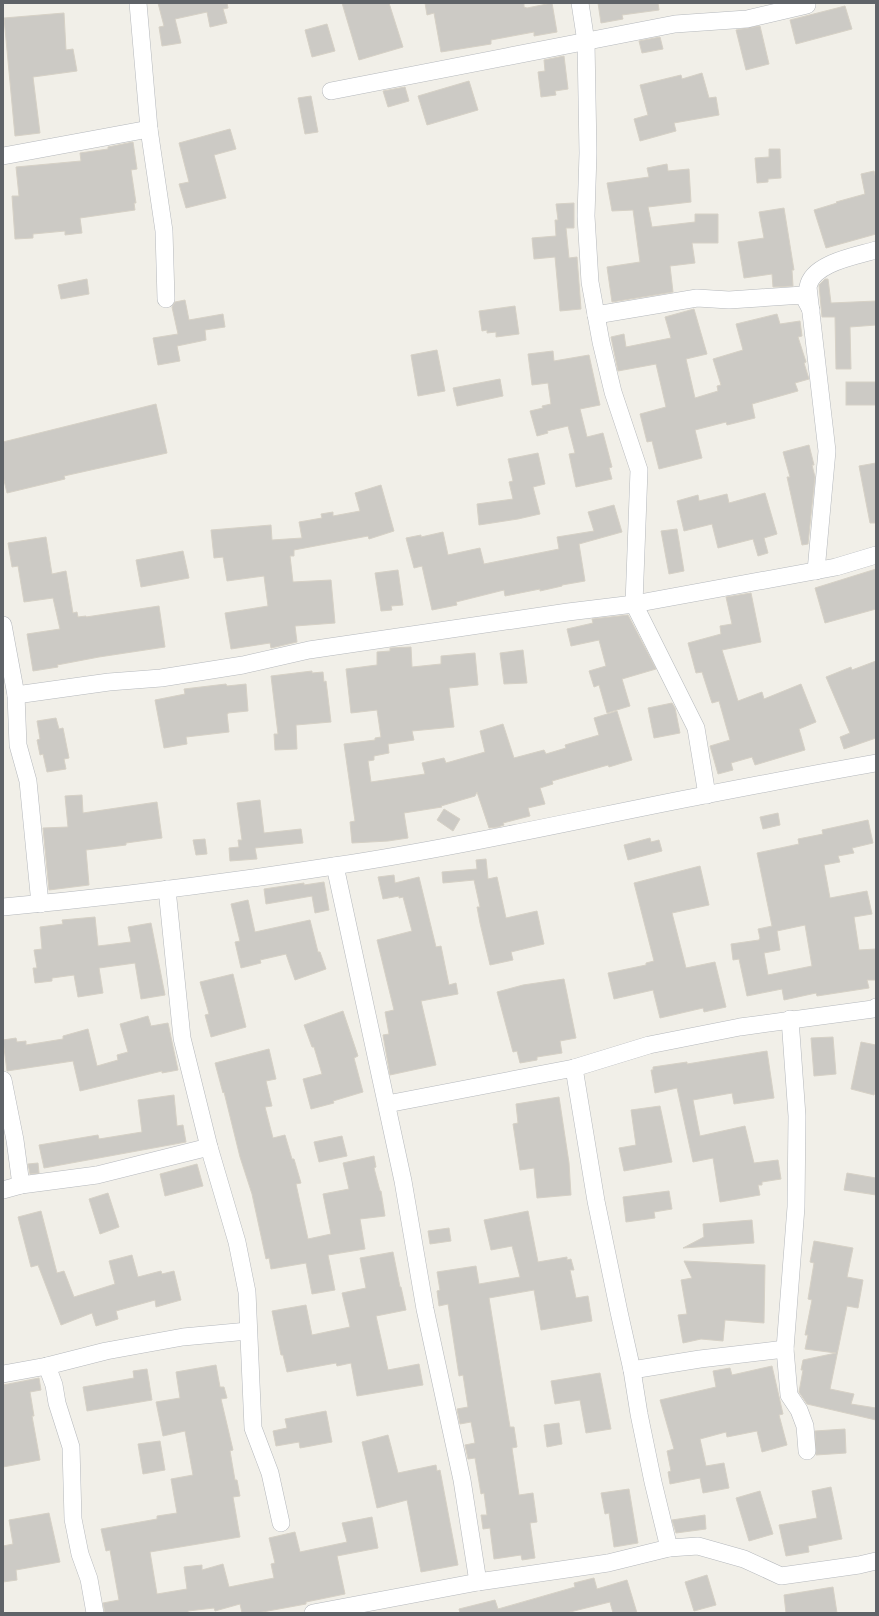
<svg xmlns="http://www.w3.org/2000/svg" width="879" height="1616" font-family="Raleway,sans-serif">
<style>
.building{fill:#cccac5;stroke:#d6d1c6;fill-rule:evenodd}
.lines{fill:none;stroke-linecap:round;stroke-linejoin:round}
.minor-casing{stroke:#b5b8bc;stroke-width:18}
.minor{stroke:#fff;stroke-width:17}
</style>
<rect width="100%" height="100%" fill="#f1efe8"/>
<g class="building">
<path d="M 158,3 L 227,3 L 228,8 L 223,9 L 227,23 L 210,27 L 207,12 L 175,19 L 181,43 L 162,46 L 159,27 L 164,26 Z"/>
<path d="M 342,3 L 389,3 L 403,47 L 359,60 Z"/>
<path d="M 425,3 L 524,3 L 524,7 L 527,8 L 552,3 L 557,32 L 534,36 L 534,32 L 491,40 L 491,44 L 441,52 L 434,13 L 427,15 Z"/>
<path d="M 598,3 L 658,3 L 659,10 L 622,15 L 623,19 L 601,23 Z"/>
<path d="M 845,6 L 852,29 L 796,44 L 790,20 Z"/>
<path d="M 64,13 L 66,50 L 73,49 L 77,71 L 33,77 L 40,133 L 15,136 L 4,18 Z"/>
<path d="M 327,24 L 335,51 L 312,57 L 305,30 Z"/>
<path d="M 760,26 L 769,64 L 746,70 L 736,30 Z"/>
<path d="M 660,37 L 663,49 L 642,53 L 639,41 Z"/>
<path d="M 564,56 L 568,89 L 555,91 L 556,95 L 541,97 L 538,72 L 545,71 L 544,60 Z"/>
<path d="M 702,73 L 709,98 L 716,97 L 719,115 L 674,123 L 676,131 L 640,141 L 634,119 L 648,115 L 640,85 L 681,75 L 682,79 Z"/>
<path d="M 469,81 L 478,110 L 427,125 L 418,96 Z"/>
<path d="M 405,87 L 409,101 L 388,107 L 383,91 Z"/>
<path d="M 311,96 L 318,132 L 305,134 L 298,98 Z"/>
<path d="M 230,129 L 236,149 L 214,155 L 226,198 L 186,208 L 179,184 L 189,182 L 179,143 Z"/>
<path d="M 133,142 L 137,169 L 131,170 L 136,203 L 134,203 L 135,210 L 80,218 L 82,233 L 65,235 L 65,231 L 33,234 L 33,238 L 15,239 L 12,196 L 19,196 L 16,167 L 81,161 L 80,153 L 108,149 L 108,147 Z"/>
<path d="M 769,149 L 780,149 L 781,178 L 768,179 L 768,182 L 757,183 L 755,158 L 769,157 Z"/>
<path d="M 667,164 L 668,171 L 689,169 L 691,202 L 648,207 L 652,227 L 695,222 L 695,214 L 718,214 L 718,243 L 692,243 L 695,263 L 670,266 L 673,292 L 612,302 L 607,267 L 640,262 L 633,210 L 612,211 L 607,183 L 649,177 L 647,168 Z"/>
<path d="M 874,171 L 876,179 L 876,234 L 826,248 L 814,210 L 837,203 L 836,202 L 865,194 L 861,174 Z"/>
<path d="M 574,203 L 574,228 L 566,228 L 569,258 L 577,257 L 581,309 L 560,311 L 555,257 L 534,259 L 532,238 L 556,236 L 555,220 L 558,220 L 556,204 Z"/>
<path d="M 784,208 L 794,270 L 792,270 L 793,286 L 773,287 L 772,274 L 744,278 L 738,242 L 764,238 L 759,212 Z"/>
<path d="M 87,279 L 89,294 L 61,299 L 58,285 Z"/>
<path d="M 825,279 L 828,279 L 831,303 L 876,301 L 876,325 L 850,327 L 851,369 L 836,369 L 835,317 L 822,317 L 819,285 Z"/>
<path d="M 185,300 L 189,320 L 223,314 L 225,327 L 205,330 L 206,340 L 177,346 L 180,361 L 158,365 L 153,338 L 178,334 L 172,307 L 175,302 Z"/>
<path d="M 515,306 L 519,334 L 496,337 L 496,332 L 487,333 L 487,330 L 482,331 L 479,311 Z"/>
<path d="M 694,309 L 707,354 L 686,359 L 695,398 L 718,391 L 717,386 L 721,385 L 713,359 L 743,350 L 736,324 L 777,314 L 780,324 L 800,321 L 802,336 L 798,337 L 806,362 L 804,363 L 809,379 L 795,383 L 798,391 L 752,404 L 755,418 L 727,425 L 726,422 L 695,430 L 702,458 L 659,469 L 652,441 L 647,442 L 640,414 L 666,407 L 656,364 L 618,371 L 611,337 L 624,334 L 626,347 L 671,338 L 665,317 Z"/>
<path d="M 437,350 L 445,391 L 418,396 L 411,355 Z"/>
<path d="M 553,351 L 554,361 L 589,355 L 600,405 L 580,409 L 587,437 L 603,433 L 612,467 L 609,468 L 612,479 L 576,487 L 569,454 L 575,453 L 568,426 L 547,431 L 548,433 L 537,436 L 530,411 L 543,408 L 542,406 L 551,404 L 548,383 L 532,385 L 528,354 Z"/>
<path d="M 500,379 L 503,396 L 457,406 L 453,388 Z"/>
<rect x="846" y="382" width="30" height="23"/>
<path d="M 156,404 L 167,453 L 64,476 L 65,479 L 7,493 L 3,476 L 3,442 Z"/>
<path d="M 809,445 L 814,465 L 812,465 L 815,477 L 808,544 L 802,545 L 787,477 L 790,477 L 783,452 Z"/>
<path d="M 538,453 L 545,484 L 533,487 L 540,514 L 518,519 L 479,525 L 477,504 L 513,499 L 509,482 L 513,481 L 508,459 Z"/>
<path d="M 876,463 L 876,523 L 870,523 L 859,466 Z"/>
<path d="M 381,485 L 394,531 L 369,539 L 368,536 L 294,550 L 294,556 L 290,556 L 293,582 L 331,580 L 335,623 L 295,626 L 297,642 L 271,648 L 270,643 L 231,649 L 225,613 L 268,606 L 264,576 L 227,581 L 223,557 L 214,558 L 211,530 L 271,525 L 272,540 L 302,538 L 299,522 L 322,518 L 321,514 L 333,512 L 333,516 L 360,511 L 355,493 Z"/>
<path d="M 765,493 L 777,534 L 764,538 L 768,553 L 758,556 L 753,539 L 718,548 L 712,524 L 684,531 L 677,501 L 698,495 L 699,501 L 727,494 L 729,503 Z"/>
<path d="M 614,505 L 622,532 L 579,544 L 585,581 L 562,585 L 562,586 L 540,591 L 540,589 L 505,596 L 504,590 L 456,602 L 457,605 L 432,610 L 422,566 L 414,568 L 406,538 L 421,535 L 421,537 L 443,532 L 448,555 L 480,548 L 484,564 L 559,549 L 557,537 L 594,531 L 588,512 Z"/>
<path d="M 677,529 L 684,571 L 669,574 L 661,531 Z"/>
<path d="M 46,537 L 52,574 L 66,571 L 73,613 L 77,612 L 78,617 L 86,616 L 86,617 L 159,606 L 165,647 L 99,657 L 57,665 L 58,667 L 33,671 L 27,634 L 60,629 L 53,598 L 24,602 L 18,566 L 12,567 L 8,543 Z"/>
<path d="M 183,551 L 189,578 L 141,587 L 136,560 Z"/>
<path d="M 876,569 L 876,609 L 825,623 L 815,588 Z"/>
<path d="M 398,570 L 403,605 L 391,606 L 392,610 L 381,611 L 375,573 Z"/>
<path d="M 751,593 L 761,642 L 722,650 L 738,701 L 762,692 L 764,699 L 801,684 L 816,722 L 799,729 L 805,750 L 755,765 L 752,757 L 731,763 L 733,770 L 718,774 L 710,746 L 730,740 L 719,701 L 712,703 L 702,672 L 696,673 L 688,643 L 721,634 L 720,626 L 732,624 L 726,597 Z"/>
<path d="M 628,615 L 656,669 L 622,679 L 630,706 L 607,713 L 599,685 L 594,687 L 589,671 L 606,666 L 599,640 L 571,646 L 567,629 L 593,623 L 592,619 Z"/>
<path d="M 411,647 L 412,667 L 441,664 L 441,656 L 475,653 L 478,685 L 449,688 L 454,727 L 412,731 L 414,740 L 388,744 L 389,753 L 374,756 L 374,760 L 368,761 L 371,782 L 425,774 L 422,763 L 444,758 L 446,763 L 485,752 L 480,731 L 503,724 L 514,758 L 544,750 L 546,754 L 566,748 L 565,745 L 599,735 L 594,718 L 617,711 L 632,760 L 609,767 L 608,765 L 552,781 L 553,784 L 540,788 L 545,804 L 528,808 L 530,816 L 503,823 L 504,825 L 498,827 L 489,828 L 477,792 L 475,796 L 441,806 L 442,807 L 404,813 L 408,838 L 388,841 L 352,843 L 350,822 L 355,821 L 344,744 L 375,740 L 375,738 L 381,737 L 377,710 L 351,713 L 346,669 L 377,665 L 377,652 L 390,651 L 390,648 Z"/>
<path d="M 523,650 L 527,683 L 504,684 L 500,653 Z"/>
<path d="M 876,661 L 876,738 L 844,749 L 840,737 L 850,733 L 826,677 L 851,667 L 852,670 Z"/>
<path d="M 312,671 L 312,673 L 323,672 L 324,682 L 326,681 L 331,722 L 296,725 L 297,749 L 275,750 L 274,734 L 278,734 L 271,676 Z"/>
<path d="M 226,684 L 227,686 L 246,684 L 248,711 L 228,713 L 228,714 L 227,714 L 229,732 L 186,737 L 187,744 L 164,748 L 155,700 L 185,694 L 184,689 Z"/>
<path d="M 672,703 L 675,708 L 680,733 L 654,738 L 648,708 Z"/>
<path d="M 56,718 L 59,729 L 63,728 L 69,758 L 64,759 L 66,769 L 47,772 L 43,754 L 40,755 L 37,740 L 40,739 L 37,721 Z"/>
<path d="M 82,795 L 83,813 L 157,802 L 162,838 L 126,843 L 126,845 L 86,850 L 89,885 L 49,890 L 43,828 L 68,827 L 65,796 Z"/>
<path d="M 260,800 L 264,833 L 301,829 L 303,843 L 255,848 L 257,859 L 230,861 L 229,848 L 239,847 L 238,840 L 242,840 L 237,803 Z"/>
<path d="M 444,809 L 460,819 L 453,831 L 437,820 Z"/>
<path d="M 778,813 L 780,825 L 763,829 L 760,817 Z"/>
<path d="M 868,820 L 873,843 L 852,848 L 854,853 L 838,856 L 840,862 L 824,865 L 830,898 L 867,891 L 872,914 L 854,917 L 859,950 L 876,949 L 876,980 L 867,980 L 869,988 L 817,996 L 816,993 L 784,1000 L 782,989 L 747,996 L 739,959 L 733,960 L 731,944 L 759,940 L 760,938 L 758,929 L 772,926 L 757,853 L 799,844 L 798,839 L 823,834 L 822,830 ZM 805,925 L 812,966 L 768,975 L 764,953 L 780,950 L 777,931 Z"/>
<path d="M 650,838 L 651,842 L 659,840 L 662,851 L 628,860 L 624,845 Z"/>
<path d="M 205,839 L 207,854 L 196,855 L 193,840 Z"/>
<path d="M 486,859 L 488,879 L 497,877 L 506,918 L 537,911 L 544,944 L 511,952 L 513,960 L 490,965 L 480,923 L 477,907 L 480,907 L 474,880 L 443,883 L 442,872 L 477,869 L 476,860 Z"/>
<path d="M 700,866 L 709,905 L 672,913 L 686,968 L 715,962 L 726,1007 L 704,1012 L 703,1008 L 660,1018 L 653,990 L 614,999 L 608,973 L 646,965 L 646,963 L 654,961 L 634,883 Z"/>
<path d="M 394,875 L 395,883 L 419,877 L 436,947 L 441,946 L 449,985 L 456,983 L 458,994 L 421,1001 L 436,1065 L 390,1075 L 383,1035 L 389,1034 L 385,1012 L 394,1010 L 377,940 L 412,931 L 403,897 L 399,898 L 399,896 L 383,899 L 378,877 Z"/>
<path d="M 324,882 L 329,910 L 315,913 L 312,896 L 266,904 L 264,889 L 304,883 L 304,885 Z"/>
<path d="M 248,900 L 255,932 L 310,920 L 318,952 L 320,952 L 326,969 L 295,980 L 286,954 L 260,960 L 261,963 L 241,968 L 235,942 L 240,941 L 231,904 Z"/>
<path d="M 95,917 L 98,946 L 131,942 L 128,927 L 151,923 L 165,995 L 141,999 L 135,963 L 99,968 L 103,993 L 78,997 L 74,975 L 52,978 L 52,981 L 35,983 L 33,968 L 37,968 L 34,950 L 42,949 L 40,927 L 63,924 L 62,920 Z"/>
<path d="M 233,974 L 246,1027 L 211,1037 L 205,1015 L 209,1014 L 200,982 Z"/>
<path d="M 564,979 L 576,1038 L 560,1041 L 562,1053 L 537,1057 L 537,1060 L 520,1063 L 517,1051 L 513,1052 L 497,992 L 523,985 Z"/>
<path d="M 343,1011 L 358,1056 L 354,1058 L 363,1092 L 333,1101 L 334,1103 L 311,1109 L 303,1079 L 322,1074 L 314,1047 L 312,1047 L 304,1025 Z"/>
<path d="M 148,1016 L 151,1026 L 168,1023 L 178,1070 L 162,1073 L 162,1071 L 80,1091 L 73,1061 L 7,1071 L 3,1040 L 16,1038 L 17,1042 L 26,1041 L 26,1045 L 63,1039 L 63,1036 L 88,1029 L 97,1066 L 118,1060 L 117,1055 L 128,1052 L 120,1024 Z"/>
<path d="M 833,1037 L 836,1074 L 814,1076 L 811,1038 Z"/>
<path d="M 861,1042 L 876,1045 L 876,1087 L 874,1095 L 851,1089 Z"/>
<path d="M 269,1049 L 276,1079 L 266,1081 L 272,1106 L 265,1107 L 273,1138 L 285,1135 L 292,1159 L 294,1159 L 301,1183 L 296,1184 L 308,1239 L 331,1234 L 323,1194 L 349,1189 L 343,1163 L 374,1156 L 376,1167 L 374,1168 L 380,1191 L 381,1191 L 385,1216 L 360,1219 L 365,1249 L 328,1255 L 335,1290 L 312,1294 L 306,1263 L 271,1269 L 269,1258 L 266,1259 L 252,1194 L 240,1157 L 224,1092 L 223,1093 L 215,1063 Z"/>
<path d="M 767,1051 L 774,1098 L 734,1104 L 732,1093 L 693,1100 L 700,1136 L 745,1126 L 754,1163 L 778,1160 L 781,1179 L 762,1182 L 762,1185 L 758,1185 L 760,1195 L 720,1202 L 713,1158 L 693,1162 L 677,1088 L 655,1093 L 651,1070 L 653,1070 L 653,1067 L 687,1062 L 687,1064 Z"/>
<path d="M 174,1095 L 177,1126 L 183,1125 L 186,1142 L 44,1168 L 39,1145 L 98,1135 L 99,1139 L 142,1132 L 138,1100 Z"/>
<path d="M 559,1097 L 569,1163 L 571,1195 L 537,1198 L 534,1168 L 520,1170 L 513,1124 L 518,1123 L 516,1104 Z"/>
<path d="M 660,1106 L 672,1162 L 624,1171 L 619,1148 L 636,1145 L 631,1110 Z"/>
<path d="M 342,1136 L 347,1156 L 319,1162 L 314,1142 Z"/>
<path d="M 38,1163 L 39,1173 L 30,1174 L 28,1164 Z"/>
<path d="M 197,1164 L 203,1186 L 165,1196 L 160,1174 Z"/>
<path d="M 847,1173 L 876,1178 L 876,1195 L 844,1190 Z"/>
<path d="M 669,1191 L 672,1209 L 654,1212 L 655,1218 L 626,1222 L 623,1197 Z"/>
<path d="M 108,1193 L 119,1227 L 100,1234 L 89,1199 Z"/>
<path d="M 41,1211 L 57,1273 L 64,1271 L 74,1297 L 115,1284 L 109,1261 L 132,1255 L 138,1277 L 161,1271 L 162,1274 L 174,1271 L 181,1300 L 156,1307 L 155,1300 L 116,1311 L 118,1319 L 96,1326 L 92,1313 L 61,1325 L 38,1265 L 31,1267 L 18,1217 Z"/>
<path d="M 528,1211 L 538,1262 L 567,1257 L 567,1260 L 571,1259 L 574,1270 L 570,1270 L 576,1298 L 588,1296 L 592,1321 L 541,1330 L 534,1290 L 489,1298 L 510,1427 L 514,1427 L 517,1447 L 512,1448 L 519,1495 L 533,1493 L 537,1522 L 530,1523 L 535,1558 L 522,1560 L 521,1555 L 494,1559 L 490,1528 L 483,1529 L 481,1515 L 487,1515 L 484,1493 L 481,1494 L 475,1458 L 468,1459 L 465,1445 L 475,1443 L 471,1422 L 460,1424 L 457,1409 L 468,1407 L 463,1375 L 459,1376 L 448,1304 L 439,1306 L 437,1291 L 440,1290 L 437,1272 L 476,1266 L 479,1284 L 520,1277 L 512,1246 L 491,1250 L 484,1220 Z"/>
<path d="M 752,1220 L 754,1243 L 683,1248 L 704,1237 L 703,1224 Z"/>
<path d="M 449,1228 L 451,1241 L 430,1244 L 428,1231 Z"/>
<path d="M 814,1241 L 853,1248 L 847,1277 L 863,1280 L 858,1308 L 847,1306 L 830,1389 L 854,1394 L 851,1404 L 876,1408 L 876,1420 L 807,1404 L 799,1392 L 803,1370 L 801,1370 L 803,1360 L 836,1353 L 805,1349 L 808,1335 L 805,1335 L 812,1300 L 808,1299 L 814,1263 L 810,1262 Z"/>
<path d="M 393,1252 L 400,1287 L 401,1287 L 406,1310 L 376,1316 L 388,1370 L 419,1364 L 423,1385 L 357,1396 L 351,1363 L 337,1366 L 336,1363 L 287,1372 L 283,1355 L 281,1355 L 272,1311 L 306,1305 L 312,1335 L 350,1327 L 342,1293 L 366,1288 L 360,1258 Z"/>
<path d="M 684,1261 L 765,1265 L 764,1323 L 725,1320 L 723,1341 L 701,1339 L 683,1343 L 678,1315 L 687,1314 L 681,1280 L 692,1278 Z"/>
<path d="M 216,1365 L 220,1387 L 224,1387 L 227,1398 L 221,1399 L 233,1450 L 230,1451 L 235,1480 L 237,1480 L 240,1496 L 233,1497 L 240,1537 L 150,1552 L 157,1594 L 187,1589 L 184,1567 L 202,1565 L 202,1570 L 223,1564 L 229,1587 L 274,1578 L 271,1564 L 275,1563 L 269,1538 L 295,1532 L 300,1552 L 347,1542 L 342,1523 L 372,1517 L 378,1548 L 337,1556 L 345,1594 L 306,1602 L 306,1604 L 257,1613 L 242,1613 L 240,1604 L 215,1611 L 214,1608 L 188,1611 L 188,1613 L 105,1613 L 103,1603 L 119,1600 L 110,1550 L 106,1551 L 101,1529 L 157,1519 L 157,1516 L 177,1513 L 171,1479 L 193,1475 L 185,1431 L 163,1436 L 156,1402 L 180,1398 L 176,1372 Z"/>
<path d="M 772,1366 L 783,1414 L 779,1415 L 787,1445 L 762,1452 L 757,1431 L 727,1437 L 726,1432 L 700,1439 L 706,1466 L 724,1463 L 729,1488 L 703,1493 L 700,1478 L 670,1484 L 668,1472 L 671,1471 L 667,1451 L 674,1449 L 660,1400 L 716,1387 L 713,1371 L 730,1368 L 732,1375 Z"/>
<path d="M 147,1369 L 152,1400 L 87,1411 L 83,1387 L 134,1378 L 133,1371 Z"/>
<path d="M 600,1373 L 611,1429 L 586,1433 L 580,1400 L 555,1404 L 551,1381 Z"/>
<path d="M 39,1378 L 41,1390 L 30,1392 L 34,1416 L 32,1416 L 40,1460 L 3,1467 L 3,1385 Z"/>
<path d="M 326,1411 L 332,1442 L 300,1448 L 299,1442 L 276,1446 L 273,1431 L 287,1428 L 285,1419 Z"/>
<path d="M 559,1423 L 562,1444 L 547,1447 L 544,1425 Z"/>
<path d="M 845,1429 L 846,1453 L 816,1455 L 815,1431 Z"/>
<path d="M 388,1435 L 398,1473 L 436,1465 L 437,1471 L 440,1470 L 458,1565 L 421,1572 L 407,1500 L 377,1508 L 362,1442 Z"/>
<path d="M 160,1441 L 165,1470 L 143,1474 L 138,1444 Z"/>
<path d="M 831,1487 L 842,1539 L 808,1546 L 809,1552 L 786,1556 L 779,1525 L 817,1518 L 812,1491 Z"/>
<path d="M 629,1489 L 638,1543 L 614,1547 L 609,1513 L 605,1514 L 601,1493 Z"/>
<path d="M 760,1491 L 773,1534 L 749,1541 L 736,1498 Z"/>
<path d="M 49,1513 L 60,1562 L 16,1570 L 17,1580 L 3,1582 L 3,1546 L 13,1544 L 9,1520 Z"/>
<path d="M 705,1515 L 706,1529 L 676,1533 L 672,1520 Z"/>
<path d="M 707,1575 L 716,1605 L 694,1611 L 685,1582 Z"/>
<path d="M 594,1578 L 597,1589 L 627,1580 L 637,1613 L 613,1613 L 610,1602 L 566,1613 L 460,1613 L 459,1609 L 495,1600 L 498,1609 L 575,1587 L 574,1583 Z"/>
<path d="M 833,1587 L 837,1613 L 786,1613 L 784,1595 Z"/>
</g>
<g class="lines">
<defs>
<g id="minor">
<path d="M 138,3 L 149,129 L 164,231 L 166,299"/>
<path d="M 580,3 L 586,42 L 588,153 L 586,216 L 590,282 L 601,342 L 613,392 L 639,470 L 634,604 L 696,728 L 707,795"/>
<path d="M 331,91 L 675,24 L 747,19 L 807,5"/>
<path d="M 3,156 L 149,129"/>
<path d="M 596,315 L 697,298 L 729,300 L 803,295 L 811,310"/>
<path d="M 816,571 L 827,451 L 808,287 C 812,263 856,256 876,250"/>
<path d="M 3,625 L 16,695 L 18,745 L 28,781 L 40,904"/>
<path d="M 16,695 L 109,682 L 161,678 L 243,665 L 309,650 L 568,612 L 634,604 L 836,567 L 876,555"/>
<path d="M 335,866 L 403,1181 L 425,1309 L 462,1480 L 478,1582"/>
<path d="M 167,889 L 182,1038 L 209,1147 L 237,1242 L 247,1292 L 253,1428 L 270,1473 L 281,1523"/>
<path d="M 3,907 C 114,897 224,883 334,866 C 459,847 582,819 705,795 C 762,784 819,773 876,763"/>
<path d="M 790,1019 L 797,1116 L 796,1207 L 785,1349 L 789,1395 L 799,1410 L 805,1426 L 807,1451"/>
<path d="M 574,1068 L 596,1201 L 619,1312 L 632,1370 L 639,1414 L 653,1482 L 669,1548"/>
<path d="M 3,1080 L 15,1140 L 21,1185"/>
<path d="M 387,1104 L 574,1068 L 649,1045 L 740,1027 L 873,1009 L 876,1007"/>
<path d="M 3,1190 L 21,1185 L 97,1175 L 209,1147"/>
<path d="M 47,1366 L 54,1385 L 57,1403 L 71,1447 L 73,1519 L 80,1554 L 89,1579 L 95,1613"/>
<path d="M 632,1370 L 700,1359 L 785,1349"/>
<path d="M 3,1374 L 47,1366 L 106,1351 L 183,1337 L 248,1331"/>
<path d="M 313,1613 L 478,1582 L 608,1563 L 669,1548 L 698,1546 L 744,1559 L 781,1576 L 859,1565 L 876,1561"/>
</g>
</defs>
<use href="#minor" class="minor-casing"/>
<use href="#minor" class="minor"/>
</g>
<rect width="879" height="1616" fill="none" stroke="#5f6368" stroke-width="8"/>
</svg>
